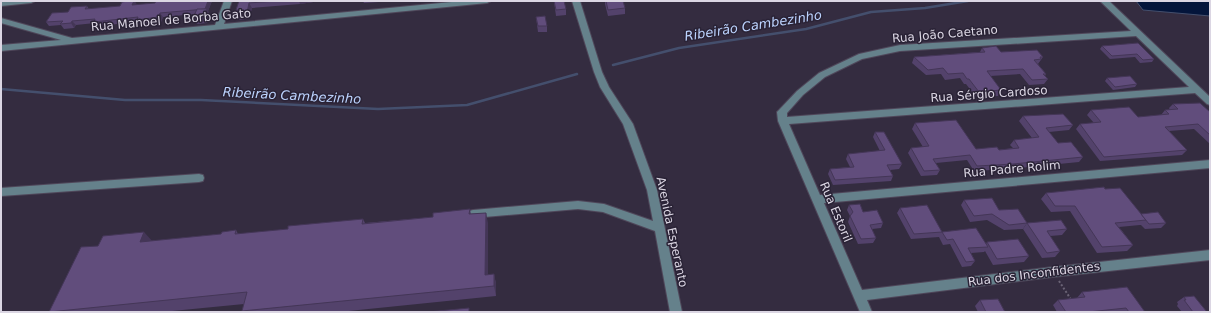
<svg xmlns="http://www.w3.org/2000/svg" width="1211" height="313" font-family="'DejaVu Sans',sans-serif">
<style>
.water{fill:#04153b;stroke:#444f6d}
.lines{fill:none;stroke-linecap:round;stroke-linejoin:round}
.stream{stroke:#444f6d;stroke-width:2.5}
.minor-casing{stroke:#4f475a;stroke-width:2}
.path{stroke:#6a6375;stroke-width:2;stroke-dasharray:2 2;stroke-linecap:butt}
.minor{fill:#65818b;fill-rule:evenodd}
.wall{fill:#53426b}
.shaded-wall{fill:#443657}
.building{fill:#614d7c;stroke:#443657}
.labels{text-anchor:middle;stroke-width:3;stroke-linejoin:round;paint-order:stroke}
.street-label{font-size:12px;fill:#dbd6e3;stroke:#2a2336}
.water-label{font-size:13px;font-style:italic;fill:#bcd3fe;stroke:#2a2336}
</style>
<rect width="100%" height="100%" fill="#342c40"/>
<path class="water" d="M 1136,1 L 1210,1 L 1210,16 L 1143,10 Z"/>
<g class="lines">
<g class="stream">
<path d="M 613,65 L 679,48 L 806,29 L 871,12 L 925,8 L 968,1"/>
<path d="M 1,89 L 125,100 L 201,100 L 378,109 L 467,105 L 577,74"/>
</g>
<defs>
<g id="minor">
<path d="M 35,1 L 31,3 L 1,6 L 1,2 Z"/>
<path d="M 224,1 L 232,1 L 224,24 L 462,1 L 491,1 L 487,3 L 1,51 L 1,45 L 61,40 L 1,23 L 1,18 L 72,38 L 215,25 Z"/>
<path d="M 572,1 L 580,1 L 602,72 L 609,87 L 633,124 L 657,190 L 682,312 L 670,312 L 655,231 L 603,212 L 578,209 L 473,218 L 469,217 L 468,214 L 469,211 L 473,210 L 578,201 L 604,204 L 653,221 L 647,190 L 623,124 L 600,87 L 594,72 Z"/>
<path d="M 1100,1 L 1109,1 L 1210,97 L 1210,105 L 1207,104 L 1195,93 L 789,124 L 820,195 L 1210,160 L 1210,168 L 824,203 L 862,290 L 1053,267 L 1210,250 L 1210,260 L 1053,277 L 867,300 L 872,312 L 860,312 L 778,121 L 777,112 L 779,110 L 797,91 L 819,73 L 859,54 L 900,45 L 1131,31 ZM 1136,36 L 1189,87 L 787,117 L 787,113 L 803,95 L 825,77 L 862,59 L 900,51 Z"/>
<path d="M 199,174 L 203,175 L 204,178 L 203,181 L 199,182 L 1,196 L 1,188 Z"/>
</g>
</defs>
<use href="#minor" class="minor-casing"/>
<path class="path" d="M 1059,281 L 1072,301"/>
<use href="#minor" class="minor"/>
</g>
<g class="wall">
<path d="M 156,1 L 212,1 L 208,11 L 210,15 L 207,23 L 197,24 L 193,18 L 195,14 L 163,17 L 161,22 L 139,24 L 138,22 L 97,26 L 95,23 L 76,25 L 74,28 L 64,29 L 61,25 L 49,26 L 46,22 L 68,12 L 87,6 L 89,9 L 155,3 Z"/>
<path d="M 239,1 L 320,1 L 300,4 L 252,8 L 249,18 L 240,20 L 237,15 L 238,13 L 236,10 Z"/>
<path d="M 363,1 L 379,1 L 379,2 L 364,3 Z"/>
<path d="M 554,1 L 566,9 L 566,15 L 556,16 Z"/>
<path d="M 605,1 L 623,1 L 625,8 L 625,14 L 608,16 L 605,4 Z"/>
<path d="M 536,17 L 547,26 L 547,32 L 538,32 Z"/>
<path d="M 1138,43 L 1154,59 L 1152,62 L 1140,63 L 1135,57 L 1110,59 L 1100,49 L 1102,46 Z"/>
<path d="M 982,48 L 1001,52 L 1043,57 L 1038,64 L 1046,74 L 1045,76 L 1048,79 L 1044,84 L 1029,85 L 1020,74 L 990,76 L 1001,90 L 998,96 L 976,97 L 966,84 L 964,84 L 960,78 L 945,80 L 941,74 L 926,75 L 912,63 L 914,57 L 980,52 Z"/>
<path d="M 1107,78 L 1137,84 L 1135,87 L 1113,90 L 1105,81 Z"/>
<path d="M 1173,104 L 1210,112 L 1210,144 L 1194,129 L 1169,131 L 1187,150 L 1182,155 L 1100,161 L 1076,129 L 1080,124 L 1094,123 L 1087,115 L 1091,110 L 1138,117 L 1161,115 L 1165,110 L 1170,110 L 1169,108 Z"/>
<path d="M 1023,116 L 1073,125 L 1069,130 L 1049,132 L 1058,143 L 1083,157 L 1079,162 L 1009,169 L 974,171 L 967,160 L 936,163 L 940,170 L 937,175 L 921,176 L 908,153 L 911,148 L 923,147 L 912,129 L 915,123 L 976,149 L 999,150 L 1013,148 L 1010,145 L 1014,140 L 1032,138 L 1019,121 Z"/>
<path d="M 875,132 L 902,164 L 899,169 L 890,170 L 893,176 L 891,181 L 833,185 L 828,174 L 830,169 L 850,167 L 846,159 L 848,154 L 880,151 L 873,137 Z"/>
<path d="M 1105,189 L 1141,214 L 1166,223 L 1161,228 L 1145,229 L 1141,225 L 1140,225 L 1119,227 L 1133,245 L 1127,251 L 1097,253 L 1070,211 L 1051,212 L 1041,199 L 1046,193 Z"/>
<path d="M 964,200 L 999,210 L 1027,223 L 1023,229 L 1004,230 L 987,220 L 970,222 L 961,205 Z"/>
<path d="M 849,205 L 863,212 L 883,223 L 881,228 L 872,229 L 876,238 L 873,243 L 858,244 L 848,222 L 850,216 L 847,210 Z"/>
<path d="M 900,208 L 942,232 L 986,244 L 987,242 L 1029,256 L 1024,262 L 993,265 L 985,251 L 984,252 L 971,253 L 975,261 L 971,266 L 962,267 L 950,244 L 943,245 L 939,237 L 911,239 L 897,213 Z"/>
<path d="M 470,209 L 471,214 L 488,223 L 488,275 L 494,274 L 496,284 L 496,296 L 339,312 L 242,312 L 242,311 L 244,304 L 162,312 L 49,312 L 152,241 L 221,234 L 236,230 L 238,234 L 288,229 L 363,219 L 365,223 L 433,217 Z"/>
<path d="M 1027,223 L 1067,229 L 1062,235 L 1050,236 L 1060,251 L 1055,257 L 1042,258 L 1023,229 Z"/>
<path d="M 1082,292 L 1145,312 L 1057,312 L 1053,305 L 1058,300 L 1077,298 Z"/>
<path d="M 1184,297 L 1207,312 L 1182,312 L 1177,306 L 1178,304 L 1177,302 Z"/>
<path d="M 980,300 L 1005,312 L 978,312 L 975,306 Z"/>
</g>
<g class="shaded-wall">
<path d="M 134,1 L 135,1 L 137,5 L 132,5 Z"/>
<path d="M 208,1 L 212,1 L 208,11 L 210,15 L 207,23 L 203,17 L 205,9 Z"/>
<path d="M 299,1 L 320,1 L 300,4 Z"/>
<path d="M 249,3 L 252,8 L 249,18 L 240,20 L 237,15 Z"/>
<path d="M 160,13 L 163,17 L 161,22 L 158,17 Z"/>
<path d="M 72,21 L 76,25 L 74,28 L 71,23 Z"/>
<path d="M 486,213 L 488,223 L 488,285 L 485,275 Z"/>
<path d="M 144,232 L 154,243 L 140,242 Z"/>
<path d="M 494,274 L 496,284 L 496,296 L 494,286 Z"/>
</g>
<g class="building">
<path d="M 128,1 L 134,1 L 132,5 L 155,3 L 156,1 L 208,1 L 205,9 L 160,13 L 158,17 L 137,20 L 138,17 L 94,22 L 95,19 L 72,21 L 71,23 L 60,24 L 63,21 L 46,22 L 52,13 L 68,12 L 71,7 L 87,6 L 85,9 L 120,6 L 122,2 Z"/>
<path d="M 239,1 L 276,1 L 249,3 L 247,13 L 237,15 L 238,10 L 236,10 Z"/>
<path d="M 554,1 L 564,1 L 566,9 L 556,10 Z"/>
<path d="M 606,1 L 623,1 L 625,8 L 608,10 Z"/>
<path d="M 197,9 L 207,9 L 203,17 L 193,18 Z"/>
<path d="M 545,16 L 547,26 L 538,26 L 536,17 Z"/>
<path d="M 1138,43 L 1154,59 L 1143,60 L 1137,54 L 1112,56 L 1102,46 Z"/>
<path d="M 996,46 L 1001,52 L 1037,50 L 1043,57 L 1040,57 L 1041,59 L 1034,60 L 1046,74 L 1043,74 L 1048,79 L 1032,80 L 1023,69 L 987,71 L 1001,90 L 979,92 L 969,79 L 967,79 L 963,73 L 948,74 L 943,68 L 928,70 L 914,57 L 985,52 L 982,48 Z"/>
<path d="M 1130,76 L 1137,84 L 1115,87 L 1107,78 Z"/>
<path d="M 1200,103 L 1210,112 L 1210,135 L 1198,124 L 1165,127 L 1187,150 L 1104,157 L 1080,124 L 1101,122 L 1091,110 L 1129,107 L 1138,117 L 1169,114 L 1165,110 L 1178,109 L 1173,104 Z"/>
<path d="M 1063,114 L 1073,125 L 1046,128 L 1058,143 L 1071,142 L 1083,157 L 1013,164 L 977,166 L 970,155 L 933,159 L 940,170 L 924,171 L 911,148 L 929,146 L 915,123 L 956,120 L 976,149 L 997,147 L 999,150 L 1019,148 L 1014,140 L 1039,137 L 1023,116 Z"/>
<path d="M 875,132 L 884,132 L 902,164 L 887,165 L 893,176 L 835,180 L 830,169 L 854,167 L 848,154 L 885,150 Z"/>
<path d="M 1104,187 L 1105,189 L 1120,188 L 1146,220 L 1115,223 L 1133,245 L 1102,247 L 1075,206 L 1055,206 L 1046,193 Z"/>
<path d="M 992,198 L 999,210 L 1018,209 L 1027,223 L 1009,225 L 992,214 L 974,216 L 964,200 Z"/>
<path d="M 860,204 L 863,212 L 877,210 L 883,223 L 870,225 L 876,238 L 861,239 L 850,216 L 853,212 L 849,205 Z"/>
<path d="M 927,205 L 942,232 L 976,228 L 988,247 L 968,248 L 975,261 L 966,262 L 953,239 L 947,240 L 942,232 L 914,234 L 900,208 Z"/>
<path d="M 470,209 L 469,214 L 486,213 L 485,275 L 494,274 L 494,286 L 242,311 L 247,292 L 49,312 L 81,247 L 98,246 L 103,236 L 144,232 L 140,242 L 221,234 L 222,232 L 236,230 L 235,234 L 288,229 L 288,226 L 363,219 L 362,224 L 433,217 L 433,213 Z"/>
<path d="M 1158,212 L 1166,223 L 1149,224 L 1141,214 Z"/>
<path d="M 1061,220 L 1067,229 L 1047,231 L 1060,251 L 1047,253 L 1027,223 Z"/>
<path d="M 1018,239 L 1029,256 L 997,259 L 987,242 Z"/>
<path d="M 1127,287 L 1145,312 L 1129,312 L 1126,308 L 1088,312 L 1066,312 L 1058,300 L 1085,297 L 1082,292 Z"/>
<path d="M 1194,296 L 1207,312 L 1193,312 L 1184,300 L 1186,300 L 1184,297 Z"/>
<path d="M 998,299 L 1005,312 L 986,312 L 980,300 Z"/>
<path d="M 469,308 L 469,312 L 428,312 Z"/>
</g>
<g class="labels">
<g class="street-label">
<text transform="translate(171 20) rotate(-5)" y="4">Rua Manoel de Borba Gato</text>
<text transform="translate(945 34) rotate(-5)" y="4">Rua João Caetano</text>
<text transform="translate(989 94) rotate(-4)" y="4">Rua Sérgio Cardoso</text>
<text transform="translate(1012 169) rotate(-5)" y="4">Rua Padre Rolim</text>
<text transform="translate(836 212) rotate(67)" y="4">Rua Estoril</text>
<text transform="translate(672 232) rotate(78)" y="4">Avenida Esperanto</text>
<text transform="translate(1034 274) rotate(-7)" y="4">Rua dos Inconfidentes</text>
</g>
<g class="water-label">
<text transform="translate(753 25) rotate(-9)" y="5">Ribeirão Cambezinho</text>
<text transform="translate(292 95) rotate(3)" y="5">Ribeirão Cambezinho</text>
</g>
</g>
<rect width="1211" height="313" fill="none" stroke="#dbd6e3" stroke-width="4"/>
</svg>
